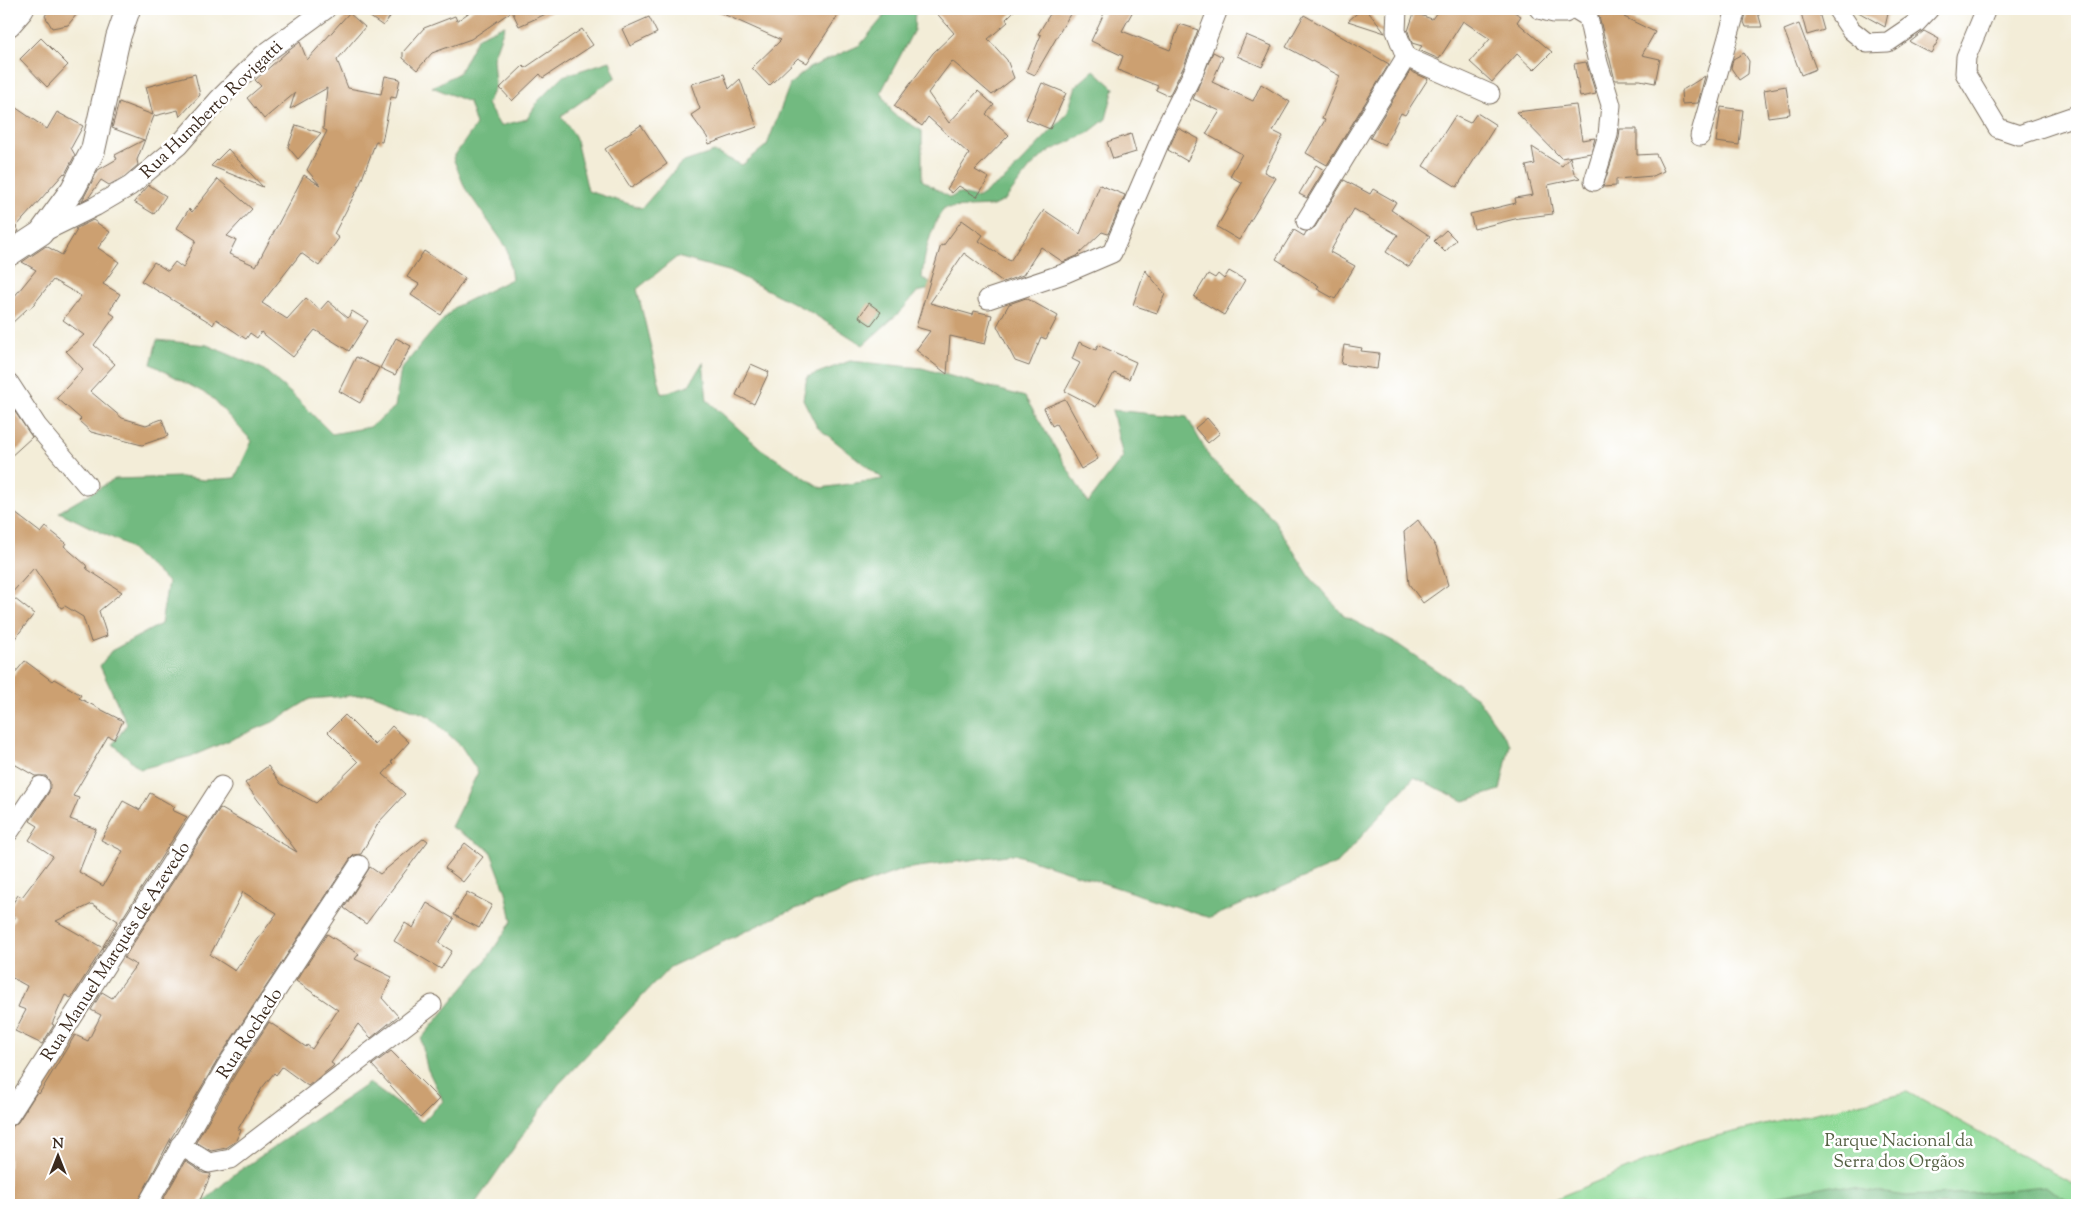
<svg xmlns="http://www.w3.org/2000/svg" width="2086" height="1214" font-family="'Sorts Mill Goudy',serif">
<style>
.green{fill:#8eda97;stroke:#64825a}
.forest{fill:#72ba80;stroke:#56724f}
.building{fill:#cca071;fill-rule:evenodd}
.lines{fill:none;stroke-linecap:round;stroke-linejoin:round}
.minor-casing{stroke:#7b6e5f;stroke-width:21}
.tertiary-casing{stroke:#7b6e5f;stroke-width:26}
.minor{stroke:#fff;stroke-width:19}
.tertiary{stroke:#fff;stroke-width:24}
.labels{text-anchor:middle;stroke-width:5;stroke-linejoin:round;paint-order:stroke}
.street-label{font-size:18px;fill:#3b2a1e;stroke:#fff}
.park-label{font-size:18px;fill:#545f42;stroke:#fff}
</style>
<rect width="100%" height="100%" fill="#fff"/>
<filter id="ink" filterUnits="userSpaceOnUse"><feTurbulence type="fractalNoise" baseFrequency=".02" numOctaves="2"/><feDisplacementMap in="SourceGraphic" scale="10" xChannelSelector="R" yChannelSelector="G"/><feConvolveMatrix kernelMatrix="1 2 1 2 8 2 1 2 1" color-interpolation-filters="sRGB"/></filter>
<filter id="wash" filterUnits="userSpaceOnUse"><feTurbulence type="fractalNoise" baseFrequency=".0096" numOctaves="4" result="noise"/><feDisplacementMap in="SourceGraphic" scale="20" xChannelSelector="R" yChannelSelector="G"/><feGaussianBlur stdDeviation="1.12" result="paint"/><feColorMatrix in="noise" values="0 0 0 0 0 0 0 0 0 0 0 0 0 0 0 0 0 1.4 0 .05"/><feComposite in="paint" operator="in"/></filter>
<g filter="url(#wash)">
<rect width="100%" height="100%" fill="#f3edd8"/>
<path class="green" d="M 1907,1092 L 2077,1186 L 2077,1205 L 1540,1205 L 1695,1141 Z"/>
<g class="forest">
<path d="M 890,9 L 915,9 L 914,30 L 881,92 L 893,114 L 922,131 L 922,180 L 950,198 L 958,193 L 977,198 L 1005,179 L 1067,114 L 1076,86 L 1094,70 L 1114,88 L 1106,119 L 1088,133 L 1046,153 L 1030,168 L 1005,200 L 993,206 L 944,208 C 930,229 924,254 922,278 L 940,287 L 917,292 L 902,310 L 863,345 L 807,310 L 732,272 L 677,257 L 637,289 L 662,394 L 689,385 L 703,362 L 707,400 L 761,449 L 821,488 L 883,479 L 817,427 L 803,399 L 807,377 L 850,361 L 922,368 L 1025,397 L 1088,503 L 1123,457 L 1112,410 L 1187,417 L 1211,460 L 1272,517 L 1310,577 L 1344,616 L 1393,641 L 1477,698 L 1510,744 L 1500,790 L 1464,801 L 1414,777 L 1338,863 L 1210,918 L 1014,854 L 904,869 L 782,914 L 670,967 L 558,1085 L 474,1205 L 200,1205 L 233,1175 L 369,1083 L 422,1122 L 443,1101 L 427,1068 L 421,1039 L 487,959 L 512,921 L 506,892 L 490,850 L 451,827 L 478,772 L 461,746 L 429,716 L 372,694 L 310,699 L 273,722 L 192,756 L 140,769 L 113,744 L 127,724 L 100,666 L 111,651 L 161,624 L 168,582 L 123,543 L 59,512 L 115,479 L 181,477 L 205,480 L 235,478 L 252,441 L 210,396 L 151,364 L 157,340 L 207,345 L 263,369 L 294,396 L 332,434 L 370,427 L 395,407 L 401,369 L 432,332 L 455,307 L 512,279 L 507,248 L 465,188 L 453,158 L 476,125 L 469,102 L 432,87 L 459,73 L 478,37 L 505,25 L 493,58 L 495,86 L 487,104 L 500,126 L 527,119 L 539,100 L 563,76 L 610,61 L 616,77 L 561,116 L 575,136 L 588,191 L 642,208 L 681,163 L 714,152 L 742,165 L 767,145 L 790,84 L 809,68 L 860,45 Z"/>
<path d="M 1831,1185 L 1906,1196 L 1977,1193 L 2044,1186 L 2077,1205 L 1731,1205 Z"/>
</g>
<g id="blocks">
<g class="building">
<path d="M 49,9 L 81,9 L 68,25 L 52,28 L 45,16 Z"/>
<path d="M 359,9 L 396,9 L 383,26 Z"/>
<path d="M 474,9 L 557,9 L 519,26 L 512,11 L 471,39 L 432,53 L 417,70 L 403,58 L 403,52 L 424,28 L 455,16 L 457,21 Z"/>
<path d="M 712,9 L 842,9 L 807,63 L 798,58 L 769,86 L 752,68 L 781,40 Z"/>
<path d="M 933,9 L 1016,9 L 1006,19 L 1008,22 L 988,39 L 1007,60 L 1014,78 L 992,95 L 952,61 L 928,93 L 949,123 L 978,91 L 994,105 L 986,114 L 1009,135 L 975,170 L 989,178 L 977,197 L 959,186 L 952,193 L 947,189 L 969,154 L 928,117 L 922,126 L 894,106 L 933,53 L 954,33 Z"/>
<path d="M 1053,9 L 1073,9 L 1035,75 L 1026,71 L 1041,35 L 1038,34 Z"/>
<path d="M 1106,9 L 1134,9 L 1122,31 L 1170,50 L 1180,24 L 1198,30 L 1184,66 L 1169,96 L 1156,90 L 1158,86 L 1118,70 L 1123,56 L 1091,41 Z"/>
<path d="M 1362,9 L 1366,9 L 1385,33 L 1348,21 Z"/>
<path d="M 1439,9 L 1509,9 L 1521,16 L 1517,22 L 1552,52 L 1534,70 L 1517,54 L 1492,82 L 1470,62 L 1490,39 L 1463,21 L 1439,59 L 1419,50 L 1422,46 L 1412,43 L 1408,31 L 1414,13 L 1432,19 Z"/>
<path d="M 1600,9 L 1637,9 L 1624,17 L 1655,32 L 1642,55 L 1660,59 L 1655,83 L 1640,80 L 1615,80 L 1598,12 Z"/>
<path d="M 1747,9 L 1757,9 L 1762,27 L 1746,27 L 1744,22 Z"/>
<path d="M 1800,9 L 1818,9 L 1824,30 L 1807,35 Z"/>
<path d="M 1853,9 L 1889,9 L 1885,27 Z"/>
<path d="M 349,13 L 365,27 L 337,60 L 348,88 L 381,94 L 385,76 L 400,79 L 396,98 L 391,97 L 382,142 L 376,141 L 360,184 L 334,234 L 339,238 L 319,266 L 301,253 L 262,303 L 287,319 L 306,298 L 320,310 L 328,301 L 348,318 L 352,311 L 368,321 L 349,351 L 315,330 L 293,357 L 261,332 L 257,338 L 250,333 L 246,339 L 216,319 L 213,325 L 211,323 L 141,281 L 154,262 L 168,271 L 175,262 L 183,268 L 196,240 L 177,228 L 189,209 L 192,212 L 218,179 L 252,209 L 227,236 L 236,240 L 229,254 L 256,266 L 304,175 L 320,185 L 307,170 L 327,131 L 323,129 L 327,88 L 290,109 L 295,93 L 264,119 L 247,98 L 261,86 L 255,80 L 287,52 L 300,42 L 307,60 Z"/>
<path d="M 1304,15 L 1389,64 L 1327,165 L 1306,153 L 1325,120 L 1322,119 L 1340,76 L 1286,47 Z"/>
<path d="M 649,17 L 657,33 L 630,46 L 622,29 Z"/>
<path d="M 1799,24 L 1816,69 L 1801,75 L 1784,30 Z"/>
<path d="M 582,29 L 593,45 L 543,78 L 540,74 L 512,101 L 500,88 L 523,66 L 525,68 Z"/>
<path d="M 1924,31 L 1939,39 L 1931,53 L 1910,42 Z"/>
<path d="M 1246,35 L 1272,46 L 1262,67 L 1237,56 Z"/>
<path d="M 41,38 L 68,65 L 47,87 L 20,59 Z"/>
<path d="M 1213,52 L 1223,57 L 1212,82 L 1253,101 L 1261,84 L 1290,102 L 1273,131 L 1283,136 L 1264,172 L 1276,178 L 1239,240 L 1217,227 L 1242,183 L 1230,176 L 1242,154 L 1206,134 L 1220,111 L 1193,99 Z"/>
<path d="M 1744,53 L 1749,61 L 1748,74 L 1739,80 L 1731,68 L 1733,59 Z"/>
<path d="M 1586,62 L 1596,94 L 1580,97 L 1574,64 Z"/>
<path d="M 1410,71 L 1428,79 L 1405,115 L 1401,113 L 1385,145 L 1370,138 Z"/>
<path d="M 195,74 L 200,95 L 180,117 L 178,110 L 154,116 L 137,160 L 138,165 L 124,177 L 109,185 L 101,180 L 89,197 L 82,201 L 98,170 L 117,159 L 115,155 L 144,140 L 112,128 L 119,102 L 153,115 L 146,87 Z"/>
<path d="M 724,74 L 729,89 L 740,79 L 757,127 L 709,144 L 707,137 L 691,115 L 700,109 L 691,84 Z"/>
<path d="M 1705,76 L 1698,103 L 1682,104 L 1681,91 Z"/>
<path d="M 1042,83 L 1066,93 L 1050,129 L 1026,119 Z"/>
<path d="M 1786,86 L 1790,114 L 1768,117 L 1764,90 Z"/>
<path d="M 9,103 L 47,129 L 57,112 L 83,126 L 71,148 L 75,155 L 65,174 L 64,173 L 16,227 L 19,231 L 9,238 Z"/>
<path d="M 1576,105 L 1582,140 L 1595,138 L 1591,153 L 1561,158 L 1516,112 Z"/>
<path d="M 1721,107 L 1743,110 L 1739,145 L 1716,142 Z"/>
<path d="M 1477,113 L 1496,125 L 1457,187 L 1423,166 L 1455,116 L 1470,123 Z"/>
<path d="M 296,125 L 321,133 L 298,159 L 288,147 Z"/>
<path d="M 641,125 L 667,164 L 631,188 L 605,149 Z"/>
<path d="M 1178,128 L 1199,139 L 1187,161 L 1168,150 Z"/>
<path d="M 1620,129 L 1637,129 L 1637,155 L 1656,154 L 1664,171 L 1653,176 L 1616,179 L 1616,186 L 1603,187 L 1619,138 Z"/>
<path d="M 1131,134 L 1136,152 L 1113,159 L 1107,142 Z"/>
<path d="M 1532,147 L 1562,166 L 1570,157 L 1574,173 L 1580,178 L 1548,185 L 1553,214 L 1519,218 L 1474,229 L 1470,214 L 1516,203 L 1515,198 L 1533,195 L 1526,166 L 1535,164 Z"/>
<path d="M 228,149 L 263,187 L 211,166 Z"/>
<path d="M 1316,165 L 1324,170 L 1307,198 L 1299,194 Z"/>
<path d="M 1344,180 L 1370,194 L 1373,189 L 1396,202 L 1391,210 L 1430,236 L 1409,267 L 1386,252 L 1398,235 L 1354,209 L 1330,252 L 1355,266 L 1335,299 L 1317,289 L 1319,286 L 1276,259 L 1294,230 L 1304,236 L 1306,232 L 1315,227 Z"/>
<path d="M 149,185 L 166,196 L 154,214 L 134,202 Z"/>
<path d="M 1100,185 L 1125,195 L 1108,234 L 1102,232 L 1077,256 L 1063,262 L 1041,247 L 1023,275 L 1003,282 L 964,253 L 930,303 L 973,315 L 974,311 L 992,315 L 985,344 L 950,336 L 947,374 L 916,350 L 930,331 L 916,327 L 941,245 L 943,246 L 962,220 L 983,235 L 979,241 L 1010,261 L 1044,210 L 1080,234 Z"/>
<path d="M 93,220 L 110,232 L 98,248 L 119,262 L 103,284 L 120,294 L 109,312 L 115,316 L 94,345 L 115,364 L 90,391 L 122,418 L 146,425 L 162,419 L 168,436 L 142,445 L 91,432 L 79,421 L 81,419 L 57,398 L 83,369 L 66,351 L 84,335 L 63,320 L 81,296 L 53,280 L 30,309 L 28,308 L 9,326 L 9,303 L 36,270 L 22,262 L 46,246 L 62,255 L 77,230 L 75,229 Z"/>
<path d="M 1446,230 L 1456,240 L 1445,252 L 1434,241 Z"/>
<path d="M 424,251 L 465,278 L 441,315 L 411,295 L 419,284 L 407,277 Z"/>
<path d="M 1145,270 L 1165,294 L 1157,313 L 1133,305 Z"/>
<path d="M 1229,271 L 1245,280 L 1224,315 L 1194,297 L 1208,274 L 1215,278 L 1218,274 L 1224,279 Z"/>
<path d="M 1026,298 L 1058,316 L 1046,339 L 1041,337 L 1029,366 L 1015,361 L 997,326 L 1009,304 Z"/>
<path d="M 869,303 L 881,312 L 871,325 L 859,317 Z"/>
<path d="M 396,338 L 411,346 L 395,375 L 380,368 Z"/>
<path d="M 1079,342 L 1096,350 L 1098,345 L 1136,362 L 1129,379 L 1114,373 L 1096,407 L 1065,391 L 1080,363 L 1072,359 Z"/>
<path d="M 1344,345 L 1362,348 L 1361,351 L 1379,353 L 1377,369 L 1341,364 Z"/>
<path d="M 356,357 L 379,368 L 360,403 L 339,391 Z"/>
<path d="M 751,364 L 769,372 L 754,404 L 736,395 Z"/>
<path d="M 1065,399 L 1098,459 L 1081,469 L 1056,424 L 1052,426 L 1044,408 Z"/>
<path d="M 9,403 L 32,437 L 9,458 Z"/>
<path d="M 1207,418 L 1220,433 L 1208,443 L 1195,428 Z"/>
<path d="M 15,513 L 41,533 L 46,527 L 66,543 L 64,546 L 86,565 L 87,569 L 122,592 L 99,611 L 107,636 L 91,642 L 83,617 L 65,606 L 61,608 L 34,568 L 10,595 L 34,614 L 9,646 L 9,521 Z"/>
<path d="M 1418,520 L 1436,547 L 1448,585 L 1423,603 L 1409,584 L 1404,532 Z"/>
<path d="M 25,661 L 52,681 L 54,679 L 81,695 L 79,698 L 123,721 L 114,739 L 108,736 L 73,796 L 79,798 L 70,819 L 96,829 L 79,872 L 103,886 L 123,851 L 101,840 L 123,801 L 140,810 L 150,793 L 175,807 L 172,810 L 187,817 L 104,947 L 103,946 L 118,921 L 92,904 L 56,921 L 103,948 L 71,998 L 65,995 L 52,1024 L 54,1025 L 42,1044 L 15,1031 L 26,1010 L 18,1007 L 27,986 L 9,976 L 9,929 L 15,917 L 9,913 L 9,909 L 18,895 L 22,897 L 53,856 L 29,840 L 38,826 L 30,821 L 49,792 L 50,782 L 46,776 L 35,776 L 9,761 L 9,680 Z"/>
<path d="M 345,715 L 375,745 L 392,726 L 409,742 L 391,762 L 393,763 L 383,774 L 405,794 L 379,822 L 361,854 L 354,855 L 350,859 L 217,1061 L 170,1140 L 136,1205 L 9,1205 L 9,1136 L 13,1126 L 18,1122 L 37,1092 L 39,1094 L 75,1035 L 88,1041 L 101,1015 L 91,1010 L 102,992 L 112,998 L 136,965 L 124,958 L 220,808 L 297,852 L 245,783 L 268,766 L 281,784 L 316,803 L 358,762 L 328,732 ZM 243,892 L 277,913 L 235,971 L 210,955 Z"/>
<path d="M 424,838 L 428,841 L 366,924 L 344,908 L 370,867 L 380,874 Z"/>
<path d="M 465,843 L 483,857 L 463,882 L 445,868 Z"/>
<path d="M 467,892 L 492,905 L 479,928 L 454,915 Z"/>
<path d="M 427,903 L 454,919 L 439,943 L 452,951 L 441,969 L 394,941 L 405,923 L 413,928 Z"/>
<path d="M 327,934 L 359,954 L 355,959 L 392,977 L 382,998 L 398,1016 L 371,1038 L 358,1024 L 331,1063 L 334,1065 L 332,1067 L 308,1086 L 282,1067 L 276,1075 L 274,1073 L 262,1088 L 238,1129 L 241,1130 L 235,1142 L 226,1148 L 211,1151 L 196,1142 L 236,1073 L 269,1022 L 306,1047 L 307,1045 L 312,1049 L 338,1010 L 296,981 Z"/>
<path d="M 391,1051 L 439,1099 L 420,1118 L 372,1065 Z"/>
<path d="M 185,1161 L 203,1173 L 211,1174 L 198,1205 L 160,1205 Z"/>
</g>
</g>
</g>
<g filter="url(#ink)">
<use href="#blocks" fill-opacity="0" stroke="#7b6e5f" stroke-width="1"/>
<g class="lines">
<defs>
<g id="minor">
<path d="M 1397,9 L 1396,31 L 1406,57 L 1490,94"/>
<path d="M 1539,9 L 1554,13 L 1565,13 L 1568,9"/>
<path d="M 1575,9 L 1588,17 L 1598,63 L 1611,105 L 1608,135 L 1594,181"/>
<path d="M 1837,9 L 1851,30 L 1867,43 L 1888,42 L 1916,23 L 1929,9"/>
<path d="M 1986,9 L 1966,57 L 1965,73 L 1998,128 L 2019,135 L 2077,115"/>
<path d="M 1700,136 L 1736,9"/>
<path d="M 1306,221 L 1406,57"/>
<path d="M 41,233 L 96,206 L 130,186 L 178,146 L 219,99 L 263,55 L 326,9"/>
<path d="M 988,299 L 1063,274 L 1112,253 L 1166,127 L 1194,71 L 1218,9"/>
<path d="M 9,383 L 37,426 L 87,485"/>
<path d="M 9,832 L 40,786"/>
<path d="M 9,1116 L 221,786"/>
<path d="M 180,1145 L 209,1163 L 231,1159 L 432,1005"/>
<path d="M 147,1205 L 226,1067 L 359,865"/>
</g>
<g id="tertiary">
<path d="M 9,24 L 22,9"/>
<path d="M 9,254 L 41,233 L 73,189 L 93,150 L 118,38 L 128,9"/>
</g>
</defs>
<use href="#minor" class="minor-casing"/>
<use href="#tertiary" class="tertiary-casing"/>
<use href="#minor" class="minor"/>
<use href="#tertiary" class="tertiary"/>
</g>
</g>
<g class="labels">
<g class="street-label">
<text transform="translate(211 109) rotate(-44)" y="6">Rua Humberto Rovigatti</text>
<text transform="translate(115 951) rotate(-57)" y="6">Rua Manuel Marquês de Azevedo</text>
<text transform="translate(249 1033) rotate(-57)" y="6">Rua Rochedo</text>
</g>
<g class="park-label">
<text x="1899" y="1146">Parque Nacional da<tspan x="1899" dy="21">Serra dos Orgãos</tspan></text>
</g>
</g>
<rect width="2086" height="1214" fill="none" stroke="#fff" stroke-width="30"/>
<g transform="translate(58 1156)" stroke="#ffffff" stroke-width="4" paint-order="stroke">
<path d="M0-4L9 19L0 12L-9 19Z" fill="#3b2a1e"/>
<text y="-8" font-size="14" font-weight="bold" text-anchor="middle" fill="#3b2a1e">N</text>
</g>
</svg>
